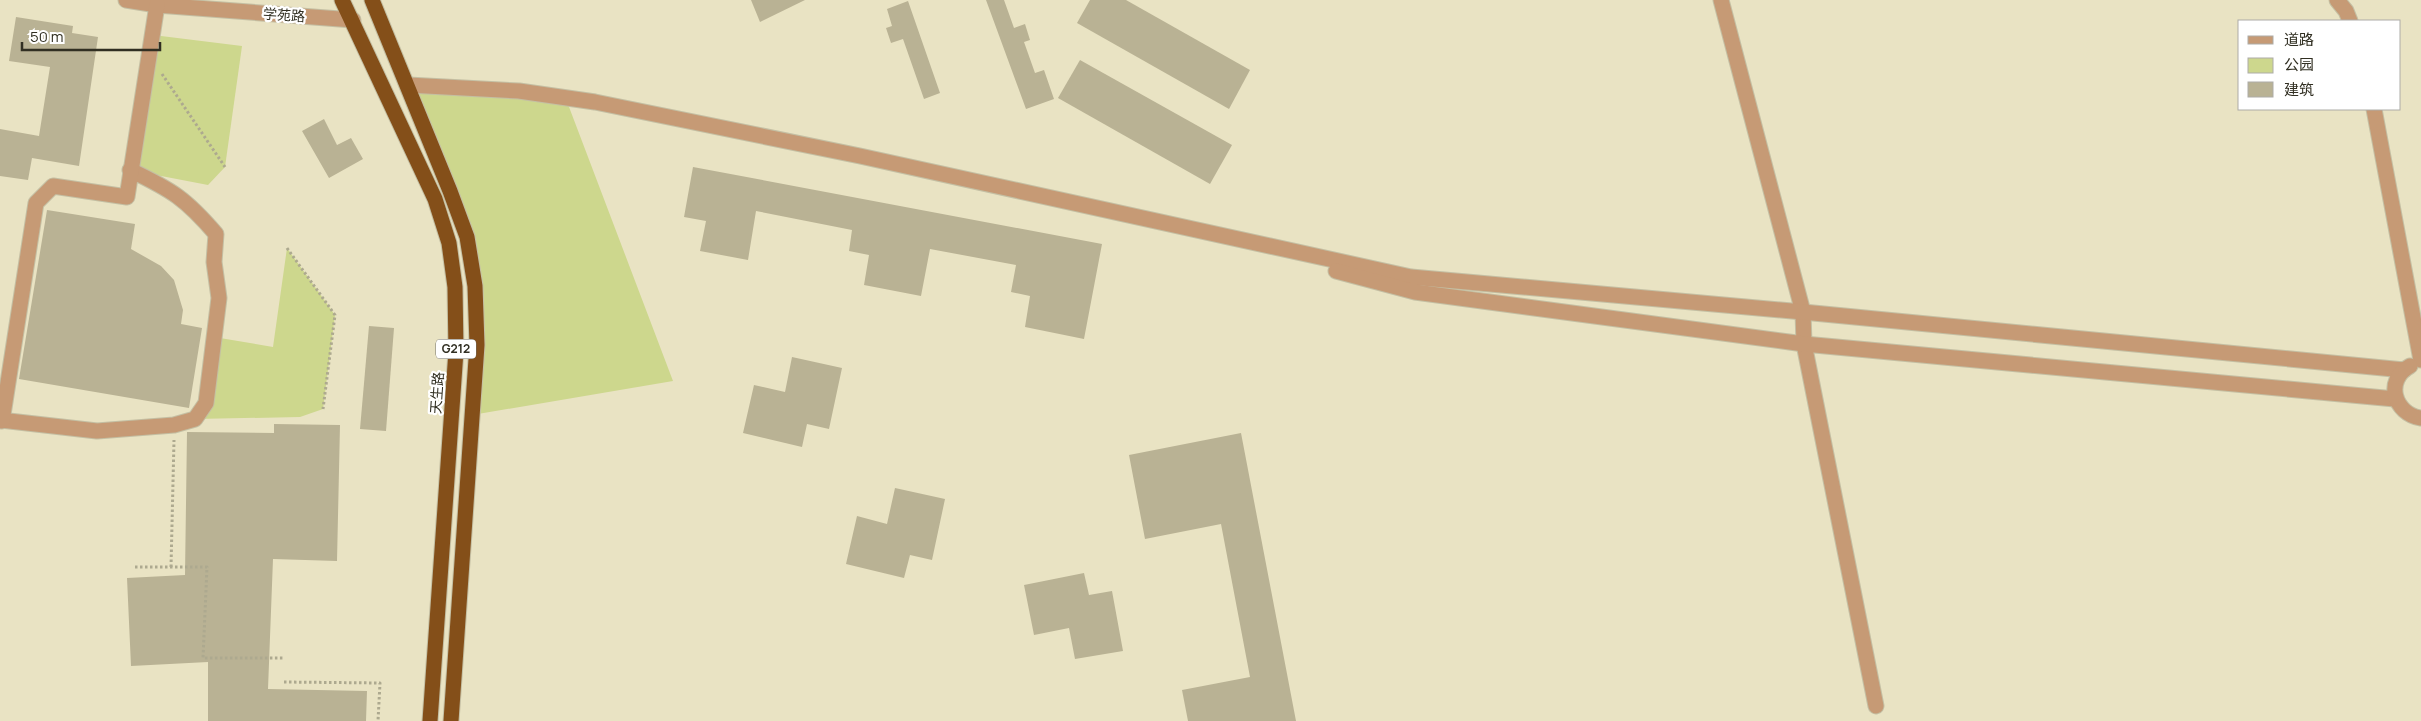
<svg xmlns="http://www.w3.org/2000/svg" width="2421" height="721" font-family="Manrope,'Noto Sans SC',sans-serif">
<style>
.green{fill:#cdd78d}
.building{fill:#b9b294}
.lines{fill:none;stroke-linecap:round;stroke-linejoin:round}
.minor-casing{stroke:#c4bfa3;stroke-width:17}
.highway-casing{stroke:#c4bfa3;stroke-width:17}
.path{stroke:#ada98f;stroke-width:3;stroke-dasharray:2.5 2.5;stroke-linecap:butt}
.minor{stroke:#c69a75;stroke-width:15}
.highway{stroke:#844f19;stroke-width:15}
.labels{text-anchor:middle;stroke-width:4.5;stroke-linejoin:round;paint-order:stroke}
.shield{fill:#fff;stroke:#6f6d64;stroke-width:1}
.shield-label{font-size:12px;font-weight:bold;fill:#312f22}
.street-label{font-size:14px;fill:#312f22;stroke:#fff}
</style>
<rect width="100%" height="100%" fill="#e9e3c3"/>
<g class="green">
<path d="M 153,35 L 242,46 L 225,167 L 208,185 L 130,170 Z"/>
<path d="M 408,85 L 566,99 L 673,381 L 472,415 L 467,237 Z"/>
<path d="M 287,248 L 335,315 L 323,409 L 300,417 L 195,419 L 214,337 L 273,347 Z"/>
</g>
<g class="building">
<path d="M 751,0 L 805,0 L 760,22 Z"/>
<path d="M 986,0 L 1004,0 L 1014,28 L 1025,24 L 1030,40 L 1024,42 L 1035,73 L 1044,70 L 1054,99 L 1026,109 Z"/>
<path d="M 1090,0 L 1126,0 L 1250,70 L 1229,109 L 1077,23 Z"/>
<path d="M 908,1 L 940,93 L 924,99 L 903,39 L 891,43 L 886,28 L 892,26 L 887,9 Z"/>
<path d="M 16,17 L 73,26 L 72,33 L 98,37 L 79,166 L 32,158 L 28,180 L 0,176 L 0,129 L 39,136 L 50,67 L 9,61 Z"/>
<path d="M 1080,60 L 1232,145 L 1210,184 L 1058,98 Z"/>
<path d="M 324,119 L 337,145 L 351,138 L 363,159 L 329,178 L 302,131 Z"/>
<path d="M 693,167 L 1102,244 L 1084,339 L 1025,327 L 1030,296 L 1011,292 L 1016,265 L 930,249 L 921,296 L 864,285 L 869,255 L 849,251 L 852,230 L 756,211 L 748,260 L 700,251 L 706,221 L 684,217 Z"/>
<path d="M 47,210 L 135,224 L 131,249 L 161,266 L 174,280 L 183,310 L 181,324 L 202,328 L 189,408 L 19,379 Z"/>
<path d="M 369,326 L 394,328 L 386,431 L 360,429 Z"/>
<path d="M 792,357 L 842,368 L 829,429 L 807,424 L 802,447 L 743,433 L 754,385 L 785,392 Z"/>
<path d="M 274,424 L 340,425 L 337,561 L 273,559 L 268,689 L 367,691 L 366,721 L 208,721 L 208,662 L 131,666 L 127,578 L 185,575 L 187,432 L 274,433 Z"/>
<path d="M 1241,433 L 1296,721 L 1188,721 L 1182,690 L 1250,677 L 1221,524 L 1145,539 L 1129,455 Z"/>
<path d="M 895,488 L 945,499 L 932,560 L 910,555 L 904,578 L 846,564 L 857,516 L 887,524 Z"/>
<path d="M 1084,573 L 1089,595 L 1112,591 L 1123,651 L 1075,659 L 1069,628 L 1034,635 L 1024,585 Z"/>
</g>
<g class="lines">
<defs>
<g id="minor">
<path d="M 126,0 L 157,5 L 353,20"/>
<path d="M 1721,0 L 1803,312 L 1804,344 L 1876,706"/>
<path d="M 2337,0 L 2346,11 L 2350,21"/>
<path d="M 408,85 L 519,91 L 595,102 L 860,156 L 1411,277 L 1803,312 L 2404,370"/>
<path d="M 2374,109 L 2421,360"/>
<path d="M 1336,271 L 1415,292 L 1804,344 L 2395,399"/>
<path d="M 2410,366 C 2384,380 2394,414 2421,418"/>
<path d="M 0,420 L 97,431 L 174,425 L 195,419 L 206,403 L 219,298 L 214,262 L 216,234 C 186,199 172,190 130,170"/>
<path d="M 2,421 L 36,203 L 53,186 L 127,197 L 157,5"/>
</g>
<g id="highway">
<path d="M 342,0 L 435,199 L 449,243 L 455,287 L 456,351 L 430,721"/>
<path d="M 372,0 L 450,191 L 467,237 L 475,286 L 477,345 L 451,721"/>
</g>
</defs>
<use href="#minor" class="minor-casing"/>
<use href="#highway" class="highway-casing"/>
<g class="path">
<path d="M 162,74 L 225,167"/>
<path d="M 287,248 L 335,315 L 323,409"/>
<path d="M 135,567 L 207,567 L 203,658 L 284,658"/>
<path d="M 171,567 L 174,440"/>
<path d="M 284,682 L 380,683 L 378,721"/>
</g>
<use href="#minor" class="minor"/>
<use href="#highway" class="highway"/>
</g>
<g class="labels">
<rect class="shield" x="436" y="339.5" width="40" height="19" rx="4"/>
<g class="shield-label">
<text x="456" y="353">G212</text>
</g>
<g class="street-label">
<text transform="translate(284 15) rotate(4)" y="5">学苑路</text>
<text transform="translate(437 393) rotate(-86)" y="5">天生路</text>
</g>
</g>
<rect x="2238" y="20" width="162" height="90" fill="#ffffff" stroke="#adaca7"/>
<rect x="2248" y="36" width="25" height="8" fill="#c69a75" stroke="#adaca7"/>
<text x="2284" y="45" font-size="15" fill="#312f22">道路</text>
<rect x="2248" y="58" width="25" height="15" fill="#cdd78d" stroke="#adaca7"/>
<text x="2284" y="70" font-size="15" fill="#312f22">公园</text>
<rect x="2248" y="82" width="25" height="15" fill="#b9b294" stroke="#adaca7"/>
<text x="2284" y="95" font-size="15" fill="#312f22">建筑</text>
<path d="M22 42v8h138v-8" fill="none" stroke="#312f22" stroke-width="2.5"/>
<text x="30" y="42" font-size="15" fill="#312f22" stroke="#ffffff" stroke-width="4" paint-order="stroke">50 m</text>
</svg>
